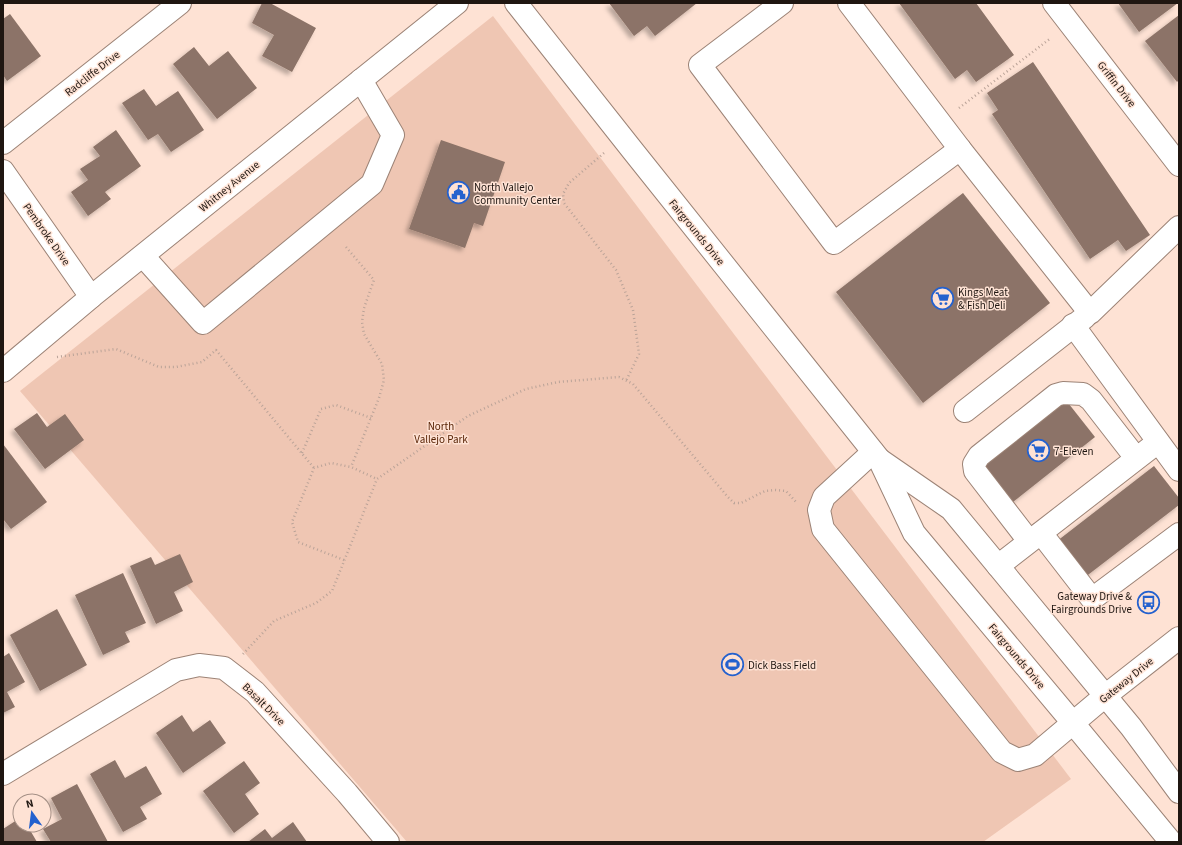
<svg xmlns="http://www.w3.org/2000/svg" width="1182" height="845" font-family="'Source Sans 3',sans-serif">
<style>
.green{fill:#efc6b3}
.building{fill:#8c7367;filter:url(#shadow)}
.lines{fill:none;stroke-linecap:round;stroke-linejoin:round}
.minor-casing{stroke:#9c8376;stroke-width:24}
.major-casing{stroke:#9c8376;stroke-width:24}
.path{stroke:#baa398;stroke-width:2.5;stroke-dasharray:1 3;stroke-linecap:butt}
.minor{stroke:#fff;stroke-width:22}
.major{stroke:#fff;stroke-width:22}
.labels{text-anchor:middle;stroke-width:3;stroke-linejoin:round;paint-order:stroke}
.street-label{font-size:11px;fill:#1f1611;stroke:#fee2d4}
.poi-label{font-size:11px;fill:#1f1611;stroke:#fee2d4;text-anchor:start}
.park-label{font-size:11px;fill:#541f00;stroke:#fee2d4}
</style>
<defs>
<filter id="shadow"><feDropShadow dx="-3.5" dy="3.5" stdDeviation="2" flood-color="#0004"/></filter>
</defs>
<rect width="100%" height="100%" fill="#fee2d4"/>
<path class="green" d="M 493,16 L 1071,779 L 983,842 L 407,842 L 20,391 Z"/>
<g class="building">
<path d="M 262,3 L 270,3 L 316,28 L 292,72 L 262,56 L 274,35 L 252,23 Z"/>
<path d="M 609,3 L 697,3 L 655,36 L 647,26 L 634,36 Z"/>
<path d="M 899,3 L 976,3 L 1014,55 L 976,82 L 967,70 L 955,79 Z"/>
<path d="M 1118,3 L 1178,3 L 1139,32 Z"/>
<path d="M 10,14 L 41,56 L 7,81 L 3,75 L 3,19 Z"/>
<path d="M 1179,15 L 1179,80 L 1177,82 L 1145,41 Z"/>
<path d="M 194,47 L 209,66 L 228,51 L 257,88 L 217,119 L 173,64 Z"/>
<path d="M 1033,62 L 1150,235 L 1126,251 L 1118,240 L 1090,259 L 992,114 L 998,110 L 987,93 Z"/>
<path d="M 144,89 L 156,106 L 178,91 L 204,130 L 171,152 L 158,134 L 148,140 L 122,103 Z"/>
<path d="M 116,130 L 141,166 L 105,192 L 111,199 L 88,216 L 71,192 L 88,180 L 80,169 L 100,156 L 93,147 Z"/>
<path d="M 441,140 L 505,162 L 483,226 L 474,223 L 465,248 L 409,229 Z"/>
<path d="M 963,193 L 1050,303 L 923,403 L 836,292 Z"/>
<path d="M 1065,399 L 1095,437 L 1013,502 L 983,464 Z"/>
<path d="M 37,413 L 47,427 L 65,414 L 84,440 L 45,469 L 14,429 Z"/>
<path d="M 3,444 L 47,502 L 11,529 L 3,519 Z"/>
<path d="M 1154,466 L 1179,498 L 1179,505 L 1080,581 L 1052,545 Z"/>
<path d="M 180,554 L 193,582 L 174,592 L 183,611 L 156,624 L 130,566 L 151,557 L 155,565 Z"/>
<path d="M 123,573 L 146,623 L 125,632 L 130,642 L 103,655 L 75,595 Z"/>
<path d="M 57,609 L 87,665 L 40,691 L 10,635 Z"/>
<path d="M 9,653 L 25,682 L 7,692 L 15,707 L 3,713 L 3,657 Z"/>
<path d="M 182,715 L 193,732 L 210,720 L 226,743 L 183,773 L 156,733 Z"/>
<path d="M 115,760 L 125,778 L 146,766 L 162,794 L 140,807 L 147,819 L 123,832 L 90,774 Z"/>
<path d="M 244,761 L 260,783 L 245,794 L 259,814 L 234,833 L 203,791 Z"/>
<path d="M 77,784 L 108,842 L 51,842 L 43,829 L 62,819 L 51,798 Z"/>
<path d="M 20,818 L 20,825 L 27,825 L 37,842 L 3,842 L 3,829 Z"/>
<path d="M 293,822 L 307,842 L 248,842 L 265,829 L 272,838 Z"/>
</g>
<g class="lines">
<defs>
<g id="minor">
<path d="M 782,3 L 700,65 L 834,243 L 960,149 L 849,3"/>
<path d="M 1054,3 L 1179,165"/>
<path d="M 3,143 L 180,3"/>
<path d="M 960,149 L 1090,313 L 1179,227"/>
<path d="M 3,171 L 91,297"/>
<path d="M 143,256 L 203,323 L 372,184 L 393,135 L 361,80"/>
<path d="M 1073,325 L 1179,470"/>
<path d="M 3,371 L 91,297 L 457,3"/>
<path d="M 965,411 L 1085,317"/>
<path d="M 873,452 L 824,497 L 819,510 L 823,529 L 1002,752 L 1018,760 L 1035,755 L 1105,696 L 1179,638"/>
<path d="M 1041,533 L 1092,599 L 1179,534"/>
<path d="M 1029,541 L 975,471 L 974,464 L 979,456 L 1056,395 L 1063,393 L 1083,394 L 1091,400 L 1136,458"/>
<path d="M 998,566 L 1158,442"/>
<path d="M 3,774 L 176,670 L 199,665 L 224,668 L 255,692 L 347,793 L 388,842"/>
</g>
<g id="major">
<path d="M 516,3 L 633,151 L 879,459 L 914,533 L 1073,723 L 1171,842"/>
<path d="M 880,460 L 951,509 L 1131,727 L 1179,792"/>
</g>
</defs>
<use href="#minor" class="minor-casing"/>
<use href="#major" class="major-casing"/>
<g class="path">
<path d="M 959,108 L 1051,38"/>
<path d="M 604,153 L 569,183 L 563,194 L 564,203 L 616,270 L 633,310 L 639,354 L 626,381"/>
<path d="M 346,247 L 374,280 L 364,308 L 362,322 L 364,334 L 382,364 L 384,380 L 379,398 L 351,467"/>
<path d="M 57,357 L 116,349 L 159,367 L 176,367 L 202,362 L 216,350 L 314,468"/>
<path d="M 302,453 L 321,409 L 336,405 L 371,418"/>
<path d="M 344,560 L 298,542 L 292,522 L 314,468 L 331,463 L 351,467 L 377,479"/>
<path d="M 243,654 L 274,621 L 316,603 L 332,591 L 377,479 L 468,416 L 526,389 L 558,382 L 619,377 L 633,384 L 727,496 L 734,503 L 741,503 L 765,491 L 775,490 L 786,491 L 797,503"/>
</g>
<use href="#minor" class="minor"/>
<use href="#major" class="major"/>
</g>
<defs>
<symbol id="civic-ring" viewBox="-11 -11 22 22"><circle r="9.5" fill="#fee2d4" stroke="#2461ce" stroke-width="1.5"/><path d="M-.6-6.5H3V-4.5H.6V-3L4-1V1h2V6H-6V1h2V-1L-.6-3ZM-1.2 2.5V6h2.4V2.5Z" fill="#2461ce"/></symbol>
<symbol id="supermarket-ring" viewBox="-11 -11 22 22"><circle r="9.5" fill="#fee2d4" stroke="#2461ce" stroke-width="1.5"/><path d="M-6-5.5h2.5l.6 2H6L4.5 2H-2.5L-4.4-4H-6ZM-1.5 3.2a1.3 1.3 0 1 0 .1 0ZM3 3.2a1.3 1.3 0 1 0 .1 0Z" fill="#2461ce"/></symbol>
<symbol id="bus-ring" viewBox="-11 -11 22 22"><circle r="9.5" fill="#fee2d4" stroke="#2461ce" stroke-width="1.5"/><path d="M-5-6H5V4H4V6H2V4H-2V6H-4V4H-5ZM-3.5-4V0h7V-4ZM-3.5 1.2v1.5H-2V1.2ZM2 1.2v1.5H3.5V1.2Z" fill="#2461ce"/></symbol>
<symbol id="stadium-ring" viewBox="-11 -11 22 22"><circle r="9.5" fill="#fee2d4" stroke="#2461ce" stroke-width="1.5"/><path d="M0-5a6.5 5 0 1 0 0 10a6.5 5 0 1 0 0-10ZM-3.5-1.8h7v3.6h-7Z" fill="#2461ce"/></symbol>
</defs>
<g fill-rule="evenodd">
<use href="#civic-ring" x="446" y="180" width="25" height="25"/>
<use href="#supermarket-ring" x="930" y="286" width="25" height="25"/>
<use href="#supermarket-ring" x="1026" y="438" width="25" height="25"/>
<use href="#bus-ring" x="1136" y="590" width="25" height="25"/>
<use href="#stadium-ring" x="720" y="652" width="25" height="25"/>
</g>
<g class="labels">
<g class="street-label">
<text transform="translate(92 73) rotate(-38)" y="4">Radcliffe Drive</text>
<text transform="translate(1117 84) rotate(52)" y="4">Griffin Drive</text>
<text transform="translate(229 186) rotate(-39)" y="4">Whitney Avenue</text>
<text transform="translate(697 232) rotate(51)" y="4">Fairgrounds Drive</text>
<text transform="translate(47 234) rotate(55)" y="4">Pembroke Drive</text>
<text transform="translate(1017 656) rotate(50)" y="4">Fairgrounds Drive</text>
<text transform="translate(1126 680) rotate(-39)" y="4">Gateway Drive</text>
<text transform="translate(264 704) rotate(45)" y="4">Basalt Drive</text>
</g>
<g class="poi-label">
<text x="474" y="191">North Vallejo<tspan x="474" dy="13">Community Center</tspan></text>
<text x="958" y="296">Kings Meat<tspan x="958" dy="13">&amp; Fish Deli</tspan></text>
<text x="1054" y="455">7-Eleven</text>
<text x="1132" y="600" text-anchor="end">Gateway Drive &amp;<tspan x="1132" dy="13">Fairgrounds Drive</tspan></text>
<text x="748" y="669">Dick Bass Field</text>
</g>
<g class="park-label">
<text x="441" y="430">North<tspan x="441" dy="13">Vallejo Park</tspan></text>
</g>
</g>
<rect width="1182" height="845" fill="none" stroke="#1f1611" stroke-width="8"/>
<g transform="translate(32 813) rotate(346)"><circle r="19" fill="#fee2d4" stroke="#a59086"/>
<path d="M0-3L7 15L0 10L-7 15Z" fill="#2461ce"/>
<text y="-6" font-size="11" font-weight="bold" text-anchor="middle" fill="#1f1611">N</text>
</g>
</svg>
